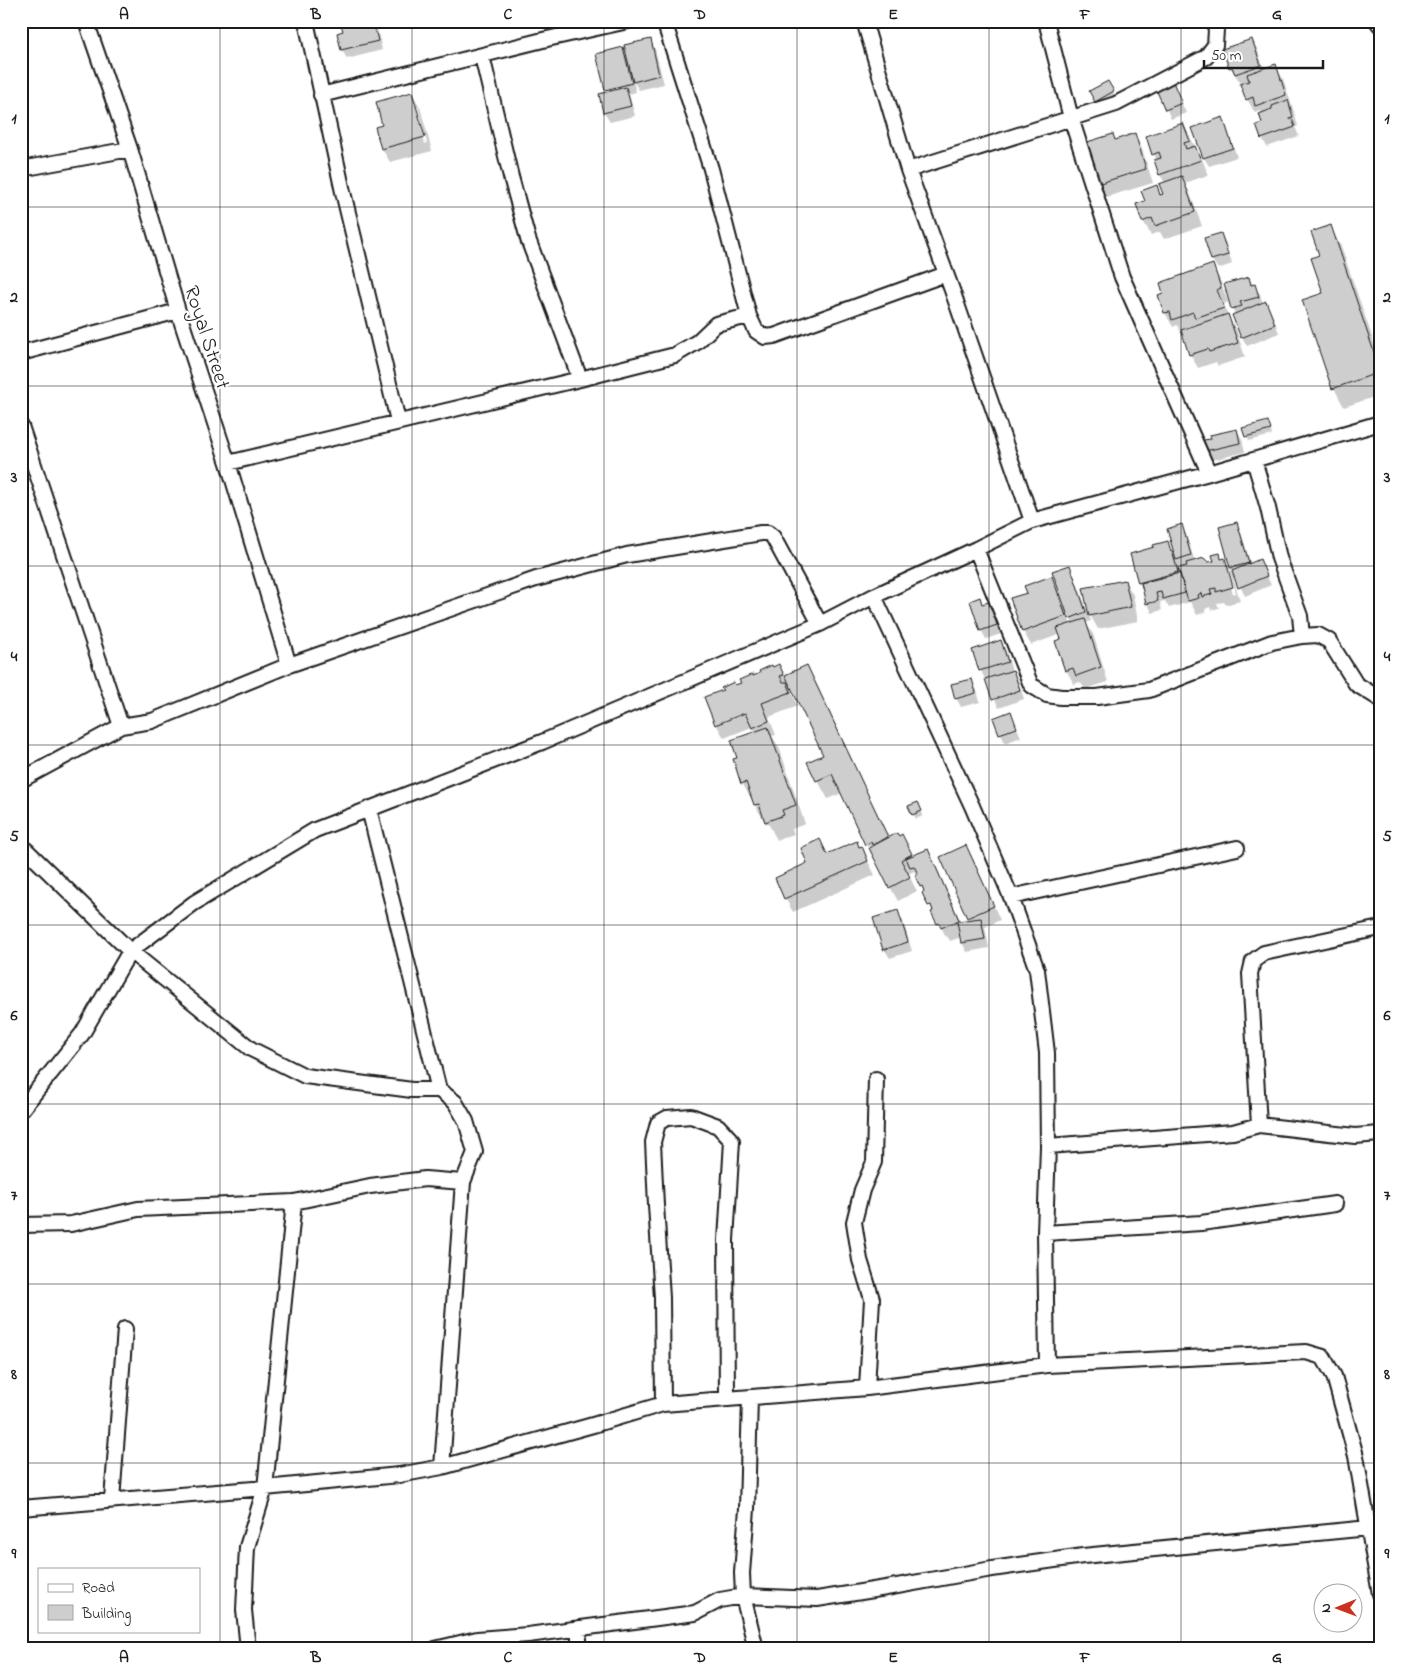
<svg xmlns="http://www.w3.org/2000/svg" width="1401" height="1670" viewBox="0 0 1401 1670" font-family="'Indie Flower',sans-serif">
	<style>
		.shadow { fill: #0003; fill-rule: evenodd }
		.building { fill: #cecece; stroke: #1c1c1c }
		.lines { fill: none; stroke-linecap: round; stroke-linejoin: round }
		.street-casing { stroke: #1c1c1c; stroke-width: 18 }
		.street { stroke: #fff; stroke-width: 14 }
		.grid { fill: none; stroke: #1c1c1c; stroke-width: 1; stroke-opacity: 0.55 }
		.labels { text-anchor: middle; stroke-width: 4.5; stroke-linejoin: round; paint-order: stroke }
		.street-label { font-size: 21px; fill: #1c1c1c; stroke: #fff }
		.neatline { fill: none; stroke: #1c1c1c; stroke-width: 2 }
		.grid-label { font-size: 16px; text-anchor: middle; font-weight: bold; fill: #1c1c1c }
	</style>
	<rect width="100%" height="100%" fill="#fff"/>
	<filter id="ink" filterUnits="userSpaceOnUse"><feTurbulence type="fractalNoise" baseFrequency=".02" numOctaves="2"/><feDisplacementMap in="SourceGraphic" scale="10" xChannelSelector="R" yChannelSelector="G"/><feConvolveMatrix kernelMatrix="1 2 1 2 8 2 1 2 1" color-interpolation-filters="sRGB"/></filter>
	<g filter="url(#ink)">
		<path class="shadow" d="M362,21H373L377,28L382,50L347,59L342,50Z
			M650,40L655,49L664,84L639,90L633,81L636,92L629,94L635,116L610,122L604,113L608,93L606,89L622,49L628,58Z
			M1251,40L1257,49L1264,69L1275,66L1283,79L1293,109L1298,126L1295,127L1299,136L1267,147L1262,138L1264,124L1262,115L1260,111L1255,113L1247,99L1242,85L1230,67Z
			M1108,82L1115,96L1098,105L1091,92Z
			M1158,90L1177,93L1186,113L1171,119Z
			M412,93L420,107L432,151L390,162L382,149L384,126ZM415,107H418L427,143L425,144Z
			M1222,119L1227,128L1237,157L1209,166L1204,158Z
			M1183,124L1203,161L1208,175L1185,183L1189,191L1202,226L1164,239L1160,232L1151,235L1143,221L1146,202L1156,187L1162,196L1165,195V183L1160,175L1156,161H1157L1154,154Z
			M1134,135L1142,149L1153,183L1106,197L1098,183L1115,141Z
			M1330,227L1341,246L1380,360V395L1344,407L1334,388L1321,256Z
			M1221,234L1226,243L1232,264L1218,269L1212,260L1206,239Z
			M1212,266L1220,280L1228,302L1224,304L1229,319L1236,329L1245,357L1218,366L1216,362L1198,368L1190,354L1183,333H1181L1177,325L1173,327L1165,313L1159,296Z
			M1248,278L1260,294L1263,304L1266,303L1271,312L1279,333L1247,346L1242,337L1225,285Z
			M1268,422L1272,435L1249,441L1244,428Z
			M1237,430L1242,439L1245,452L1212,460L1207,451L1205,441Z
			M1236,523L1241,532L1251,565L1264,570L1271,585L1245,596L1235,576L1233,577L1240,601L1226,605L1224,602L1217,603L1219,608L1211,610L1210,607L1205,609L1206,612L1197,615L1190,602L1169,608L1165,601L1160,602L1162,610L1152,613L1139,582L1155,548L1167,542L1176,557L1181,526L1186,535L1195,562L1207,564L1215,561L1219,555L1222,560H1224L1232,573L1220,528ZM1226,568L1230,571L1236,593L1233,594Z
			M1069,566L1074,575L1091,621L1086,623L1093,634L1108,682L1085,689L1080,682L1074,684L1066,670L1061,634L1031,645L1023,631L1028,593L1051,578L1060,594ZM1068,616H1069L1074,624L1071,625Z
			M1125,581L1133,595L1138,621L1098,629L1090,615Z
			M980,599L983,605L988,603L993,612L1001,634L986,639L981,630Z
			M1000,642L1006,651L1012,671L1018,680L1024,699L999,708L981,671L974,650Z
			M779,666L785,677L806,667L817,685L889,839L910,850L913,857L927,850L935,864L961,922L970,920L968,917L966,847L974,861L1000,920L985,927L989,948L967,952L962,943L961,937L950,941L947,936L946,937L914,871L908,874L917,891L898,901L866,844L842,793L828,799L818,781L809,762L824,755L793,688L790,689L798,706L769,717L776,735L772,736L779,747L805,824L792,829L794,834L777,840L768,823L766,824L742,783L739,759L756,733L752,727L724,738L716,724L735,687Z
			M971,681L977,690L980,702L961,707L956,698Z
			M1010,712L1021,737L1005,743L994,718Z
			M910,807H920L923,816L916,819Z
			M820,841L828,855L861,847L875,875L793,912L785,898L809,864Z
			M898,912L903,921L912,951L890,958L884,949Z"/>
		<path class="building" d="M356,21H373L378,41L341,50L337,33L343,31L341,25Z
			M651,39L659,75L633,82L624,45Z
			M1252,39L1261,65L1235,74L1232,67L1229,68L1222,49Z
			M623,47L632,83L605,90L596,54Z
			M1276,64L1286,95L1255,106L1253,97L1246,100L1240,84L1249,81L1247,74Z
			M1108,81L1114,91L1095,102L1089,91Z
			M1173,82L1182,103L1165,110L1156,89Z
			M626,87L631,106L603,113L599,94Z
			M412,92L425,137L381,149L375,127L382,125L376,102Z
			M1288,100L1293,117L1289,118L1290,120L1292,119L1295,127L1261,139L1256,125L1262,123L1259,114L1272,109V106Z
			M1223,117L1233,148L1203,158L1192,128Z
			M1183,123L1190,141L1184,143L1186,149L1195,146L1201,160L1159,175L1154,160L1161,158L1159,152L1152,155L1146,136Z
			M1135,133L1146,169L1097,184L1084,143L1113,134L1115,140Z
			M1182,176L1195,212L1155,226L1152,218L1142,222L1136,204L1145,201L1141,191L1157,185L1160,195L1163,194L1159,184Z
			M1331,225L1380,370V372L1332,389L1302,300L1323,293L1311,258L1319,255L1311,232Z
			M1221,233L1228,255L1211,260L1204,238Z
			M1213,264L1221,288L1217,290L1224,308L1195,318L1193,312L1172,320L1170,312L1164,313L1158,295L1163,293L1160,283Z
			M1249,277L1251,285L1255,284L1259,297L1240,302L1242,306L1231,309L1224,284Z
			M1266,301L1275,324L1241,338L1232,315Z
			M1228,314L1238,343L1209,352L1208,349L1189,355L1181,330Z
			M1268,421L1271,430L1245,437L1242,428Z
			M1237,429L1240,443L1205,451L1203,440L1211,439L1210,435Z
			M1237,522L1249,563L1230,568L1219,527Z
			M1182,524L1191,555L1176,560L1167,529Z
			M1168,541L1171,552L1172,551L1178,572L1138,583L1130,554L1154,547L1153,545Z
			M1220,553L1221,559L1225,558L1233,587L1216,592V588L1210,589L1212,594L1202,597L1201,593L1198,595L1199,598L1188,601L1178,568L1187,566L1186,563L1204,558L1208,562L1214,561L1212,555Z
			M1260,559L1267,576L1238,588L1232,571Z
			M1070,565L1086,612L1069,619L1052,571Z
			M1180,573L1185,593L1163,599L1161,592L1156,593L1158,601L1146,604L1141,583Z
			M1052,576L1066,616L1022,632L1010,598L1027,593L1024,586Z
			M1125,580L1131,607L1089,616L1083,588Z
			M980,597L982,604L989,602L997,625L980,631L970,601Z
			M1085,619L1101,667L1076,676L1073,668L1065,671L1055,641L1061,639L1057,628Z
			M1001,640L1008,662L979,671L972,650Z
			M779,664L784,675L780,676L783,682H787L791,692L762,703L769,721L752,728L745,713L715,725L704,697L723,690L721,688L734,682L735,685L741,683L739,680L753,674V676L760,673L759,671L772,665L773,667Z
			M807,665L888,837L872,845L871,842L865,845L832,774L816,781L807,762L823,755L785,675Z
			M1013,670L1020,690L992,700L985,679Z
			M972,679L976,693L955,699L951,684Z
			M1011,711L1017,728L999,734L993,718Z
			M768,727L796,805L782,810L784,815L765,822L759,804L754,805L746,782L741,784L733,759L737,758L731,740Z
			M918,802L922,811L912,815L908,806Z
			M897,833L899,836L902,834L912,854L901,860L910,877L889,888L869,848Z
			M820,839L827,854L857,841L859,847L862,846L868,861L784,899L775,878L807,863L801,848Z
			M966,845L994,906L967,918L940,857Z
			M928,849L959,920L941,928L939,923L937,924L931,912L933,911L931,905L928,906L922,893L924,891L922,886L920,887L915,876L918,874L914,866L910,867L906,858Z
			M898,910L908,942L883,950L873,918Z
			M981,918L985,939L961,943L957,921Z"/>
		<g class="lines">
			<g class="street-casing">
				<path id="street" d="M86,21L130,149L178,311L228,463L289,665
					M306,21L343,192L398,421
					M664,21L711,169L749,316L756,331L765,337L774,336L946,274
					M864,21L908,170L952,290L1032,521
					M1046,21L1071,118L1122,277L1209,473
					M1377,21L1380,25
					M482,56L511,177L528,239L580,379L675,355L697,342L716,324L749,316
					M321,95L547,39L628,21
					M21,169L130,149
					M908,170L1116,104L1206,57L1215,45L1216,30L1213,21
					M21,353L178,311
					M21,426L121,726L152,721L289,665L536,579L627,555L761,533H768L773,537L820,624
					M1254,460L1268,508L1279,558L1300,616L1302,636
					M228,463L580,379
					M976,549L1031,685L1047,695L1061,697H1097L1149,690L1272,642L1302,636L1318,635L1329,641L1356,684L1380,699
					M874,596L972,806L1011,897L1037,970L1047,1053L1048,1146L1045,1233L1047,1365
					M21,780L121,726
					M369,809L439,1090
					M21,845L130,951L251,1049L305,1076L412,1090H439L455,1102L466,1121L475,1152L463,1182L442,1467
					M1011,897L1237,848
					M21,1110L82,1034L130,951L194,903L315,830L542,742L820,624L874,596L976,549L1032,521L1209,473L1380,423
					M1259,1125L1250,974L1253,961L1264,953L1380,928
					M1048,1146L1233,1132L1259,1125L1355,1136L1380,1134
					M21,1225L71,1224L138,1209L294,1202L370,1186L425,1179L463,1182
					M1045,1233L1201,1223L1335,1204
					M867,1388L872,1299L860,1260L854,1222L862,1190L874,1162L876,1079
					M663,1404L662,1298L656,1205L653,1142L658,1123L667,1118L691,1116L718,1126L732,1141L726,1240L727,1399
					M112,1500L125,1329
					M21,1508L265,1488L399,1475L442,1467L593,1425L663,1404L867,1388L1047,1365L1306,1352L1323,1357L1334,1376L1356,1456L1380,1594
					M248,1649L244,1610L247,1547L265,1488L294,1202
					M435,1649L477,1639L528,1635L695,1613L720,1600L743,1596L742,1573L747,1509L750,1398
					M579,1649V1628
					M756,1649L743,1596L817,1599L886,1588L992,1569L1083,1556L1369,1528"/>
			</g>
			<use href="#street" class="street"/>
		</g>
	</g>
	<path class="grid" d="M220,21V1649M412,21V1649M604,21V1649M797,21V1649M989,21V1649M1181,21V1649M21,207H1380M21,386H1380M21,566H1380M21,745H1380M21,925H1380M21,1104H1380M21,1284H1380M21,1463H1380"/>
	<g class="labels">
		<g class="street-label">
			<text transform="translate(208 337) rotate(72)" y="7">Royal Street</text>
		</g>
	</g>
	<rect width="1401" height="1670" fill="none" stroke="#fff" stroke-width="55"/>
	<rect x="38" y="1568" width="162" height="65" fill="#ffffff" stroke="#a4a4a4"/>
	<rect x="48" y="1584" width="25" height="8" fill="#ffffff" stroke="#a4a4a4"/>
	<text x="82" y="1592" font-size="15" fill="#1c1c1c">Road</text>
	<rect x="48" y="1605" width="25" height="15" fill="#cecece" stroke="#a4a4a4"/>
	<text x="82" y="1618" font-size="15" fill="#1c1c1c">Building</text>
	<g transform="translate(1338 1608) rotate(269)"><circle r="24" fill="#ffffff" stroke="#a4a4a4"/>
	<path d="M0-4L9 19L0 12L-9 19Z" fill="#c8321e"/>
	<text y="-8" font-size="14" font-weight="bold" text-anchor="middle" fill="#1c1c1c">N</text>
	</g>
	<path d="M1204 60v8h119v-8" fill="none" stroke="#1c1c1c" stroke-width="2.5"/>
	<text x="1211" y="60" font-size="15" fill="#1c1c1c" stroke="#ffffff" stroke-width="4" paint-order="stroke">50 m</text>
	<rect x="28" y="28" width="1346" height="1614" class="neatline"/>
	<g class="grid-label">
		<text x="124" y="19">A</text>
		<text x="316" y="19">B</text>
		<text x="508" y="19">C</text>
		<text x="700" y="19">D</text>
		<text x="893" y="19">E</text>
		<text x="1085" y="19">F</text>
		<text x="1277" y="19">G</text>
		<text x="14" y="123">1</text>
		<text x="1387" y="123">1</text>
		<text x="14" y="302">2</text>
		<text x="1387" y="302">2</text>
		<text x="14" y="482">3</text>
		<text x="1387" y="482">3</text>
		<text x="14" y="661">4</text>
		<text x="1387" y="661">4</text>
		<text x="14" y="841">5</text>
		<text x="1387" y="841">5</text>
		<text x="14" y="1020">6</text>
		<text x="1387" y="1020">6</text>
		<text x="14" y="1200">7</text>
		<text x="1387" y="1200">7</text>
		<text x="14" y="1379">8</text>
		<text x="1387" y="1379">8</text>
		<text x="14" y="1558">9</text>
		<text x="1387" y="1558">9</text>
		<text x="124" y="1662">A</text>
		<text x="316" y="1662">B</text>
		<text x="508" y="1662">C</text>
		<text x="700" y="1662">D</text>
		<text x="893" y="1662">E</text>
		<text x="1085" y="1662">F</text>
		<text x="1277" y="1662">G</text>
	</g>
</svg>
